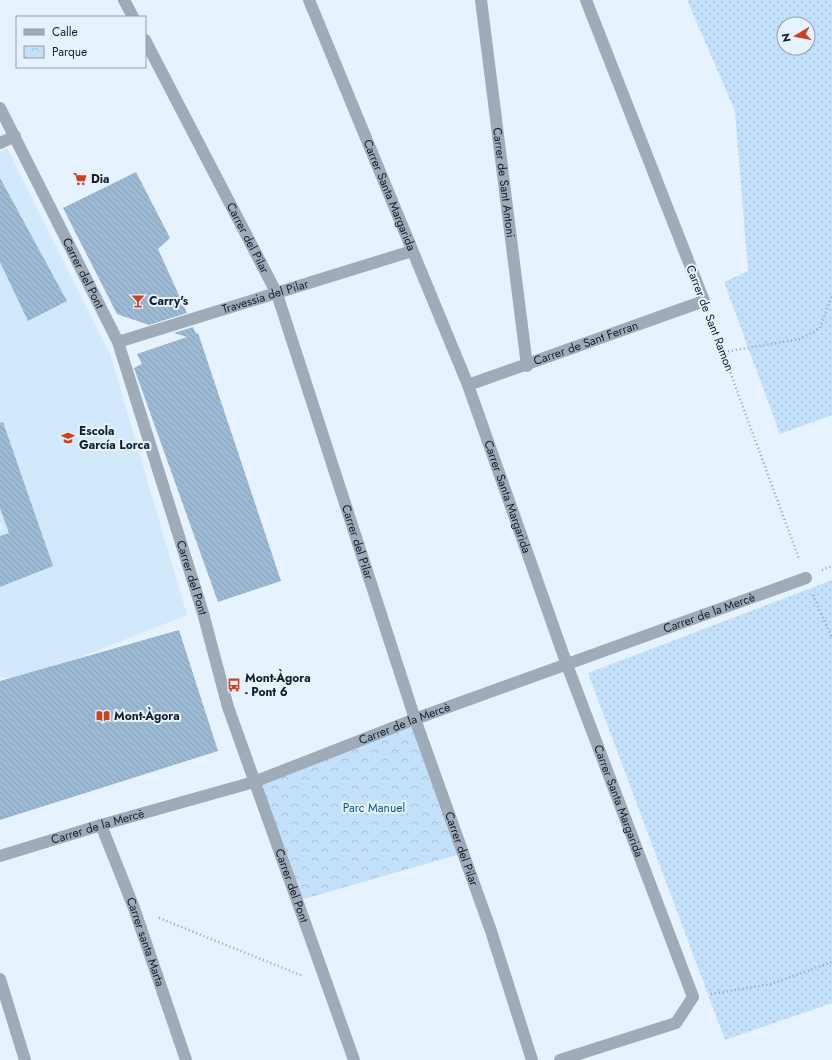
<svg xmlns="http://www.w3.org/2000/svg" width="832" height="1060" viewBox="0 0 832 1060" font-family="Jost,sans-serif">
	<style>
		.built { fill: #d2e9fc }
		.grass { fill: url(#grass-dots); fill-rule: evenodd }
		.park { fill: url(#park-crowns) }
		.building { fill: url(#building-back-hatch) }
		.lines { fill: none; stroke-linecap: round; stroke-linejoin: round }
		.path { stroke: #97a3ae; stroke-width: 2.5; stroke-dasharray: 1 3; stroke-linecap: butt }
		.street { stroke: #9facb8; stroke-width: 12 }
		.labels { text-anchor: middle; stroke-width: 4; stroke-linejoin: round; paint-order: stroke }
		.poi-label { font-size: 12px; font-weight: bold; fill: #131e28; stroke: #e6f3fe; text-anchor: start }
		.street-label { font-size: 12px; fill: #131e28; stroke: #e6f3fe }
		.park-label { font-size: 12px; fill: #01598c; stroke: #e6f3fe }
	</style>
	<defs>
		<pattern id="grass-dots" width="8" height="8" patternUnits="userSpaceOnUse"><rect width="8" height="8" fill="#c4e1fb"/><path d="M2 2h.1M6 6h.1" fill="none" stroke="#a8c1d7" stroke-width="1.8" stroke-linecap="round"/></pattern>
		<pattern id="park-crowns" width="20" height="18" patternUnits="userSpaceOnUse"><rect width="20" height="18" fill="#c4e1fb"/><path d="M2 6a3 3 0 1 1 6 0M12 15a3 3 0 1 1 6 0" fill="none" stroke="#a8c1d7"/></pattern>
		<pattern id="building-back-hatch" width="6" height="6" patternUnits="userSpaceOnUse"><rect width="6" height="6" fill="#9cbad4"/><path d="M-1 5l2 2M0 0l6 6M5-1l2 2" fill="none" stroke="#869fb6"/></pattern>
	</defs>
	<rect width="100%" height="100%" fill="#e6f3fe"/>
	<path class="built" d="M7,148L110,354L187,615L20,681L0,676V530L3,529L0,522V152Z"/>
	<path class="grass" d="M687,0H832V415L780,434L724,282L748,271L735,111ZM784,24H808V48H784Z
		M832,580V1003L725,1040L588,673Z"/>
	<path class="park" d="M415,719L464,853L297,901L254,782Z"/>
	<path class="building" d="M136,172L170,238L158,249L187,313L149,325L117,314L63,208Z
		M0,178L67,301L28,321L0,262Z
		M193,327L196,334L198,333L281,581L218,602L134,368L142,364L137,354L187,337L174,333Z
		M3,422L53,566L0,587V536L9,533L0,508V423Z
		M179,630L218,751L0,820V681Z"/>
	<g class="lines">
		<path class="path" d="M711,320L799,559
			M724,352L800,339L820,328L832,295
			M822,570L832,566
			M813,595L832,638
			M159,918L303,976
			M711,994L771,984L832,962"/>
		<g class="street">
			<path d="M124,0L133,17"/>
			<path id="s1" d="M309,0L468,385L567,665L693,997L676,1023L560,1060"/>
			<path id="s2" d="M481,0L527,366"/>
			<path id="s3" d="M145,40L277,294L415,719L491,931L532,1060"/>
			<path id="s4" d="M0,108L118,342L203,613L228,707L354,1060"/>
			<path d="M0,143L15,136"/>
			<path id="s5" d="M118,342L412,251"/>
			<path id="s6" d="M468,385L704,301L586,0"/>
			<path id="s7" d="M101,825L134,908L186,1060"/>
			<path id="s8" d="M0,856L101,825L254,782L415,719L806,578"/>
			<path d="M0,979L25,1060"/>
		</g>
	</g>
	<defs>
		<g id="supermarket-bare" transform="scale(1.08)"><path d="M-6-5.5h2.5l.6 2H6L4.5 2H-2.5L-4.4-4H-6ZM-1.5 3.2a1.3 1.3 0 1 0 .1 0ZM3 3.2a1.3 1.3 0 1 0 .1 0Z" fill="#cd4223" stroke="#e6f3fe" stroke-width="2.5" paint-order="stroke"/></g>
		<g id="bar-bare" transform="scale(1.08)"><path d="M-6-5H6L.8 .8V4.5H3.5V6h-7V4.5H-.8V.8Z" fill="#cd4223" stroke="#e6f3fe" stroke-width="2.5" paint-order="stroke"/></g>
		<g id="school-bare" transform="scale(1.08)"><path d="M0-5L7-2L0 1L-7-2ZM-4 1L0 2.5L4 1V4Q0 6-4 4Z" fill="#cd4223" stroke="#e6f3fe" stroke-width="2.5" paint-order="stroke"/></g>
		<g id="bus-bare" transform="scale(1.08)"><path d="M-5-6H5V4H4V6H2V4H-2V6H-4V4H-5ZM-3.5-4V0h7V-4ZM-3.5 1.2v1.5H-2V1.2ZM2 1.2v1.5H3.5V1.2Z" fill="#cd4223" stroke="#e6f3fe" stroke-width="2.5" paint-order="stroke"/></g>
		<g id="library-bare" transform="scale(1.08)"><path d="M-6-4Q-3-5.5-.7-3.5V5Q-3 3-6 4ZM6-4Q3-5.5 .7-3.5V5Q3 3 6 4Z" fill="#cd4223" stroke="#e6f3fe" stroke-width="2.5" paint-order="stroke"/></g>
	</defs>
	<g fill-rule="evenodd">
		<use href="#supermarket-bare" x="80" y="179"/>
		<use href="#bar-bare" x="138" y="301"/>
		<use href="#school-bare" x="68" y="438"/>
		<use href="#bus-bare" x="234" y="685"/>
		<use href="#library-bare" x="103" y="716"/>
	</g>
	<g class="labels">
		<g class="poi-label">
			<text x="91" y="183">Dia</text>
			<text x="149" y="305">Carry's</text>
			<text x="79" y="435">Escola<tspan x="79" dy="14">García Lorca</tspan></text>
			<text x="245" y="682">Mont-Àgora<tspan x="245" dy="14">- Pont 6</tspan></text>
			<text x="114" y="720">Mont-Àgora</text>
		</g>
		<g class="street-label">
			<text dy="4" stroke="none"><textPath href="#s2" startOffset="184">Carrer de Sant Antoni</textPath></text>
			<text dy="4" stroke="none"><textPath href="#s1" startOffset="211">Carrer Santa Margarida</textPath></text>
			<text dy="4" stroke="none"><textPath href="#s3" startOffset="223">Carrer del Pilar</textPath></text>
			<text dy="4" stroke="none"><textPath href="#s4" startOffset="185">Carrer del Pont</textPath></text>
			<text dy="4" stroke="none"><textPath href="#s5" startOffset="154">Travessia del Pilar</textPath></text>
			<text transform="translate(710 318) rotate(69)" y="4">Carrer de Sant Ramon</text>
			<text dy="4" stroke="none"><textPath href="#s6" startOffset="125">Carrer de Sant Ferran</textPath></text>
			<text dy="4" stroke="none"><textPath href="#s1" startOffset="535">Carrer Santa Margarida</textPath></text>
			<text dy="4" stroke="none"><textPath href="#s3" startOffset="547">Carrer del Pilar</textPath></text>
			<text dy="4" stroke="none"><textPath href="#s4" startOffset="509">Carrer del Pont</textPath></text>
			<text dy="4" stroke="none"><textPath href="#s8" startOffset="750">Carrer de la Mercè</textPath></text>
			<text dy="4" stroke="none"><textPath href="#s8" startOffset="426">Carrer de la Mercè</textPath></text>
			<text dy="4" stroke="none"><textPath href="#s1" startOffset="859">Carrer Santa Margarida</textPath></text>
			<text dy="4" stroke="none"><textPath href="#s8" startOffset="102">Carrer de la Mercè</textPath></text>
			<text dy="4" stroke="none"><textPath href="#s3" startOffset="871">Carrer del Pilar</textPath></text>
			<text dy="4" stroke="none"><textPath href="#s4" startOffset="833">Carrer del Pont</textPath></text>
			<text dy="4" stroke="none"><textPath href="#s7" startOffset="125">Carrer santa Marta</textPath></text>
		</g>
		<g class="park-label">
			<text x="374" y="812">Parc Manuel</text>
		</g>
	</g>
	<rect x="16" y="16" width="130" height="52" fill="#e6f3fe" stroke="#929ea8"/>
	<rect x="24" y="29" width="20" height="6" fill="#9facb8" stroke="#929ea8"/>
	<text x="52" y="36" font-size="12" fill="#131e28">Calle</text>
	<rect x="24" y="46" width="20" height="12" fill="url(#park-crowns)" stroke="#929ea8"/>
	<text x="52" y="56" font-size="12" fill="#131e28">Parque</text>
	<g transform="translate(796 36) rotate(260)"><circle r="19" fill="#e6f3fe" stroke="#929ea8"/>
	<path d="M0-3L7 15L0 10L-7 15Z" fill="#cd4223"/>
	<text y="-6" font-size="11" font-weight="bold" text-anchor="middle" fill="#131e28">N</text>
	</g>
</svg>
